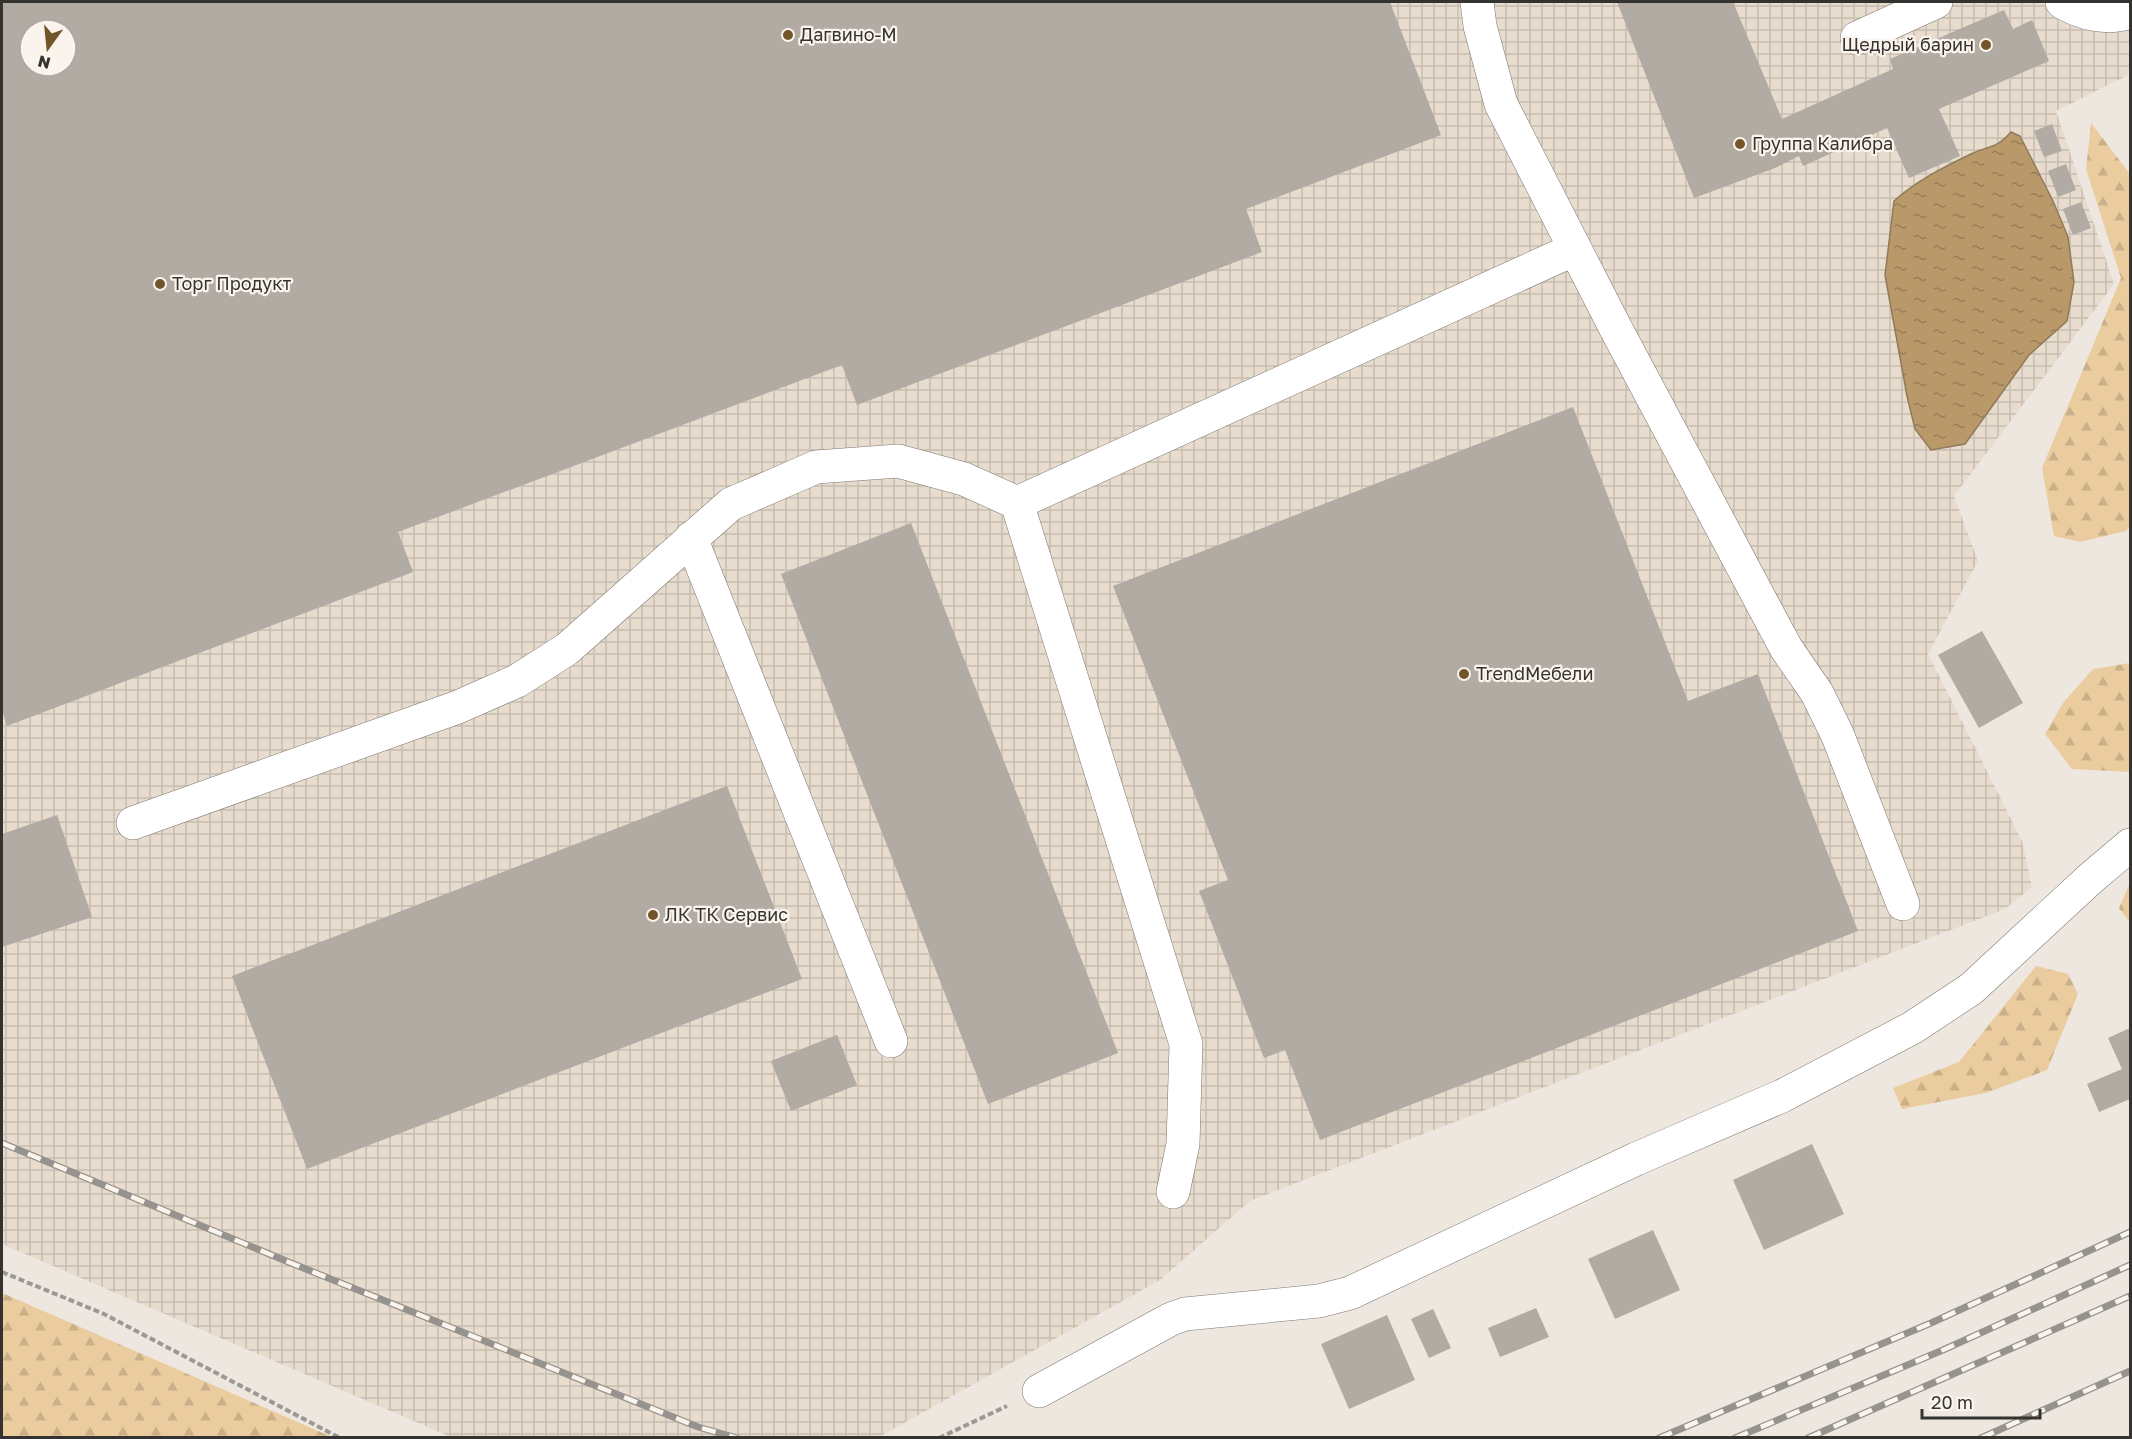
<svg xmlns="http://www.w3.org/2000/svg" width="2132" height="1439" viewBox="0 0 2132 1439" font-family="'Golos Text',sans-serif">
	<style>
		.industrial { fill: url(#industrial-grid); fill-rule: evenodd }
		.forest { fill: url(#forest-firs) }
		.water { fill: url(#water-ripples); stroke: #917a59; stroke-width: 1.5 }
		.building { fill: #b1aba3; fill-rule: evenodd }
		.lines { fill: none; stroke-linecap: round; stroke-linejoin: round }
		.minor-casing { stroke: #7e7871; stroke-width: 34 }
		.path { stroke: #9c9892; stroke-width: 4; stroke-dasharray: 6 3; stroke-linecap: butt }
		.minor { stroke: #fff; stroke-width: 33 }
		.rail-casing { stroke: #96928d; stroke-width: 7 }
		.rail { stroke: #faf4ec; stroke-width: 4.5; stroke-dasharray: 14; stroke-linecap: butt }
		.poi-dot { fill: #725529; stroke: #faf4ec; stroke-width: 2 }
		.labels { text-anchor: middle; stroke-width: 4.5; stroke-linejoin: round; paint-order: stroke }
		.poi-label { font-size: 18px; fill: #353330; stroke: #faf4ec; text-anchor: start }
	</style>
	<defs>
		<pattern id="industrial-grid" width="8" height="8" patternUnits="userSpaceOnUse" patternTransform="scale(1.5)"><rect width="8" height="8" fill="#e7dcce"/><path d="M0 4h8M4 0v8" fill="none" stroke="#c7bdb1"/></pattern>
		<pattern id="forest-firs" width="22" height="20" patternUnits="userSpaceOnUse" patternTransform="scale(1.5)"><rect width="22" height="20" fill="#ebcc9f"/><path d="M5 1l3.5 6h-7zM16 11l3.5 6h-7z" fill="#cab089"/></pattern>
		<pattern id="water-ripples" width="26" height="14" patternUnits="userSpaceOnUse" patternTransform="scale(1.5)"><rect width="26" height="14" fill="#b9996a"/><path d="M2 4q2-2 4 0t4 0M15 11q2-2 4 0t4 0" fill="none" stroke="#977d58"/></pattern>
	</defs>
	<rect width="100%" height="100%" fill="#ede7df"/>
	<path class="industrial" d="M2,2H2130V74L2056,111L2114,284L1954,496L1978,561L1928,654L2022,841L2032,887L2005,909L1250,1201L1160,1280L879,1437H451L2,1244ZM30,30H66V66H30Z"/>
	<path class="forest" d="M2091,123L2130,174V526L2126,531L2080,542L2054,536L2042,468L2121,278L2086,169Z
		M2130,663V772L2072,769L2045,734L2063,703L2093,669Z
		M2130,883V923L2119,908Z
		M2036,966L2068,974L2078,994L2047,1070L1986,1093L1902,1109L1893,1088L1959,1062Z
		M2,1293L9,1296L332,1437H2Z"/>
	<path class="water" d="M2011,132L2020,136L2053,201L2068,237L2074,282L2067,321L2029,355L1965,444L1931,450L1915,429L1907,396L1885,275L1894,201C1916,181 1944,167 1971,154C1990,145 1996,149 2011,132Z"/>
	<path class="building" d="M2,2H1390L1441,135L1246,209L1262,252L857,405L842,365L398,532L413,572L7,726L2,710ZM30,30H66V66H30Z
		M1617,2H1733L1782,119L1893,69L1890,59L2004,10L2013,29L2032,20L2049,61L1939,109L1960,156L1909,178L1887,128L1803,166L1799,156L1775,168L1694,198Z
		M2052,124L2062,151L2044,157L2034,131Z
		M2066,164L2076,190L2058,197L2048,171Z
		M2081,202L2091,228L2073,235L2063,209Z
		M1573,407L1688,701L1758,674L1858,931L1320,1140L1285,1050L1264,1058L1199,891L1228,880L1113,586Z
		M911,523L1118,1053L988,1104L781,574Z
		M1982,631L2023,703L1979,728L1938,655Z
		M727,786L802,979L307,1169L232,976Z
		M57,815L92,917L2,947V834Z
		M2130,1028V1099L2099,1112L2087,1084L2122,1069L2108,1038Z
		M837,1035L857,1085L791,1111L771,1061Z
		M1812,1144L1844,1214L1764,1250L1733,1180Z
		M1653,1230L1680,1290L1615,1319L1588,1259Z
		M1536,1308L1549,1337L1500,1357L1488,1328Z
		M1433,1309L1451,1348L1429,1358L1411,1319Z
		M1387,1315L1415,1380L1349,1409L1321,1344Z"/>
	<g class="lines">
		<g class="minor-casing">
			<path id="minor" d="M1477,2L1480,26L1501,104L1615,327L1786,648L1817,693L1838,736L1903,904
				M2062,2C2082,14 2108,20 2130,12
				M1857,38L1936,2
				M1017,503L1575,249
				M691,538L891,1041
				M133,823L458,707L517,681L567,649L731,504L816,467L898,461L964,479L1017,503L1186,1044L1183,1144L1173,1192
				M1039,1391L1171,1319L1185,1314L1319,1301L1350,1293L1636,1159L1782,1096L1912,1028L1971,989L2091,878L2130,845"/>
		</g>
		<path class="path" d="M2,1272L104,1314L340,1438
			M939,1438L1007,1406"/>
		<use href="#minor" class="minor"/>
		<g class="rail-casing">
			<path id="rail" d="M2,1143L291,1263L698,1427L737,1438
				M1659,1438L1931,1323L2130,1232
				M1735,1438L1943,1350L2130,1265
				M1808,1438L2130,1296
				M1981,1438L2130,1371"/>
		</g>
		<use href="#rail" class="rail"/>
	</g>
	<g class="poi-dot">
		<circle cx="788" cy="35" r="6"/>
		<circle cx="1986" cy="45" r="6"/>
		<circle cx="1740" cy="144" r="6"/>
		<circle cx="160" cy="284" r="6"/>
		<circle cx="1464" cy="674" r="6"/>
		<circle cx="653" cy="915" r="6"/>
	</g>
	<g class="labels">
		<g class="poi-label">
			<text x="800" y="41">Дагвино-М</text>
			<text x="1974" y="51" text-anchor="end">Щедрый барин</text>
			<text x="1752" y="150">Группа Калибра</text>
			<text x="172" y="290">Торг Продукт</text>
			<text x="1476" y="680">TrendМебели</text>
			<text x="665" y="921">ЛК ТК Сервис</text>
		</g>
	</g>
	<rect width="2132" height="1439" fill="none" stroke="#353330" stroke-width="6"/>
	<g transform="translate(48 48) rotate(195)"><circle r="28" fill="#faf4ec" stroke="#aba7a1" stroke-width="1.5"/>
	<path d="M0-4.5L10 22L0 15L-10 22Z" fill="#725529"/>
	<text y="-9" font-size="16" font-weight="bold" text-anchor="middle" fill="#353330">N</text>
	</g>
	<path d="M1922 1409v9h118v-9" fill="none" stroke="#353330" stroke-width="3"/>
	<text x="1931" y="1409" font-size="18" fill="#353330" stroke="#faf4ec" stroke-width="4.5" paint-order="stroke">20 m</text>
</svg>
